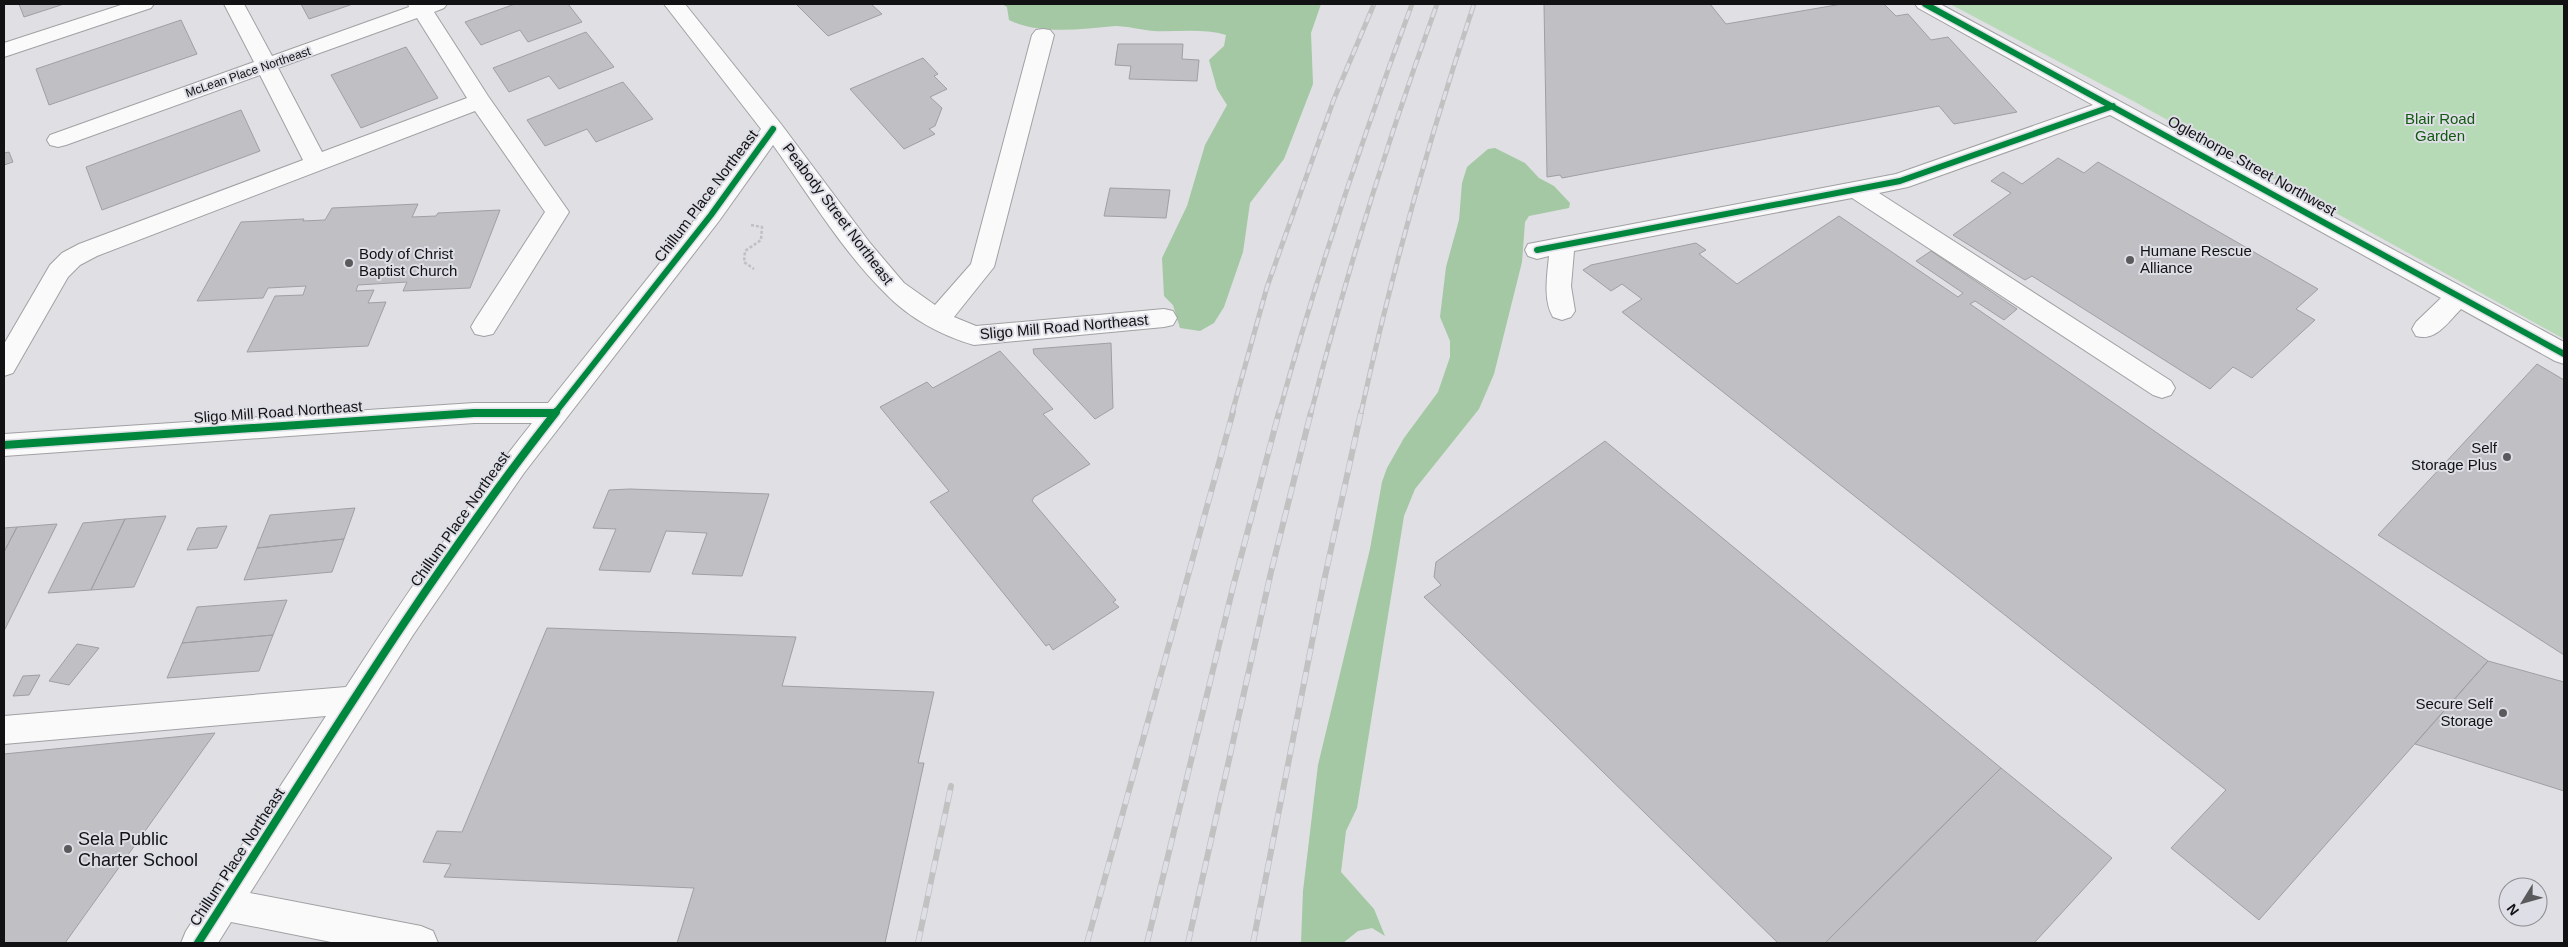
<svg xmlns="http://www.w3.org/2000/svg" width="2568" height="947" viewBox="0 0 2568 947" font-family="Arial,sans-serif">
	<style>
		.green { fill: #b7dab6 }
		.forest { fill: #a3c8a3 }
		.building { fill: #c0c0c4; stroke: #a0a0a3 }
		.lines { fill: none; stroke-linecap: round; stroke-linejoin: round }
		.minor-casing { stroke: #a1a1a4; stroke-width: 2 }
		.path { stroke: #c0c0c1; stroke-width: 2.5; stroke-dasharray: 3 2; stroke-linecap: butt }
		.minor { fill: #fafafb; fill-rule: evenodd }
		.rail-far1-casing { stroke: #c1c1c2; stroke-width: 5 }
		.rail-casing { stroke: #c1c1c2; stroke-width: 6 }
		.rail-far1 { stroke: #dddee6; stroke-width: 3; stroke-dasharray: 9; stroke-linecap: butt }
		.rail { stroke: #dddee6; stroke-width: 4.5; stroke-dasharray: 12; stroke-linecap: butt }
		.cycleway-far1-casing { stroke: #dddee6; stroke-width: 9 }
		.cycleway-casing { stroke: #dddee6; stroke-width: 11 }
		.cycleway-far1 { stroke: #00873e; stroke-width: 6 }
		.cycleway { stroke: #00873e; stroke-width: 8 }
		.poi-dot { fill: #5a5a5d; stroke: #dddee6; stroke-width: 2 }
		.labels { text-anchor: middle; stroke-width: 4; stroke-linejoin: round; paint-order: stroke }
		.far-street-label { font-size: 12px; fill: #121214; stroke: #dddee6 }
		.park-label { font-size: 15px; fill: #135911; stroke: #dddee6 }
		.street-label { font-size: 15px; fill: #121214; stroke: #dddee6 }
		.poi-label { font-size: 15px; fill: #121214; stroke: #dddee6; text-anchor: start }
		.near-poi-label { font-size: 18px; fill: #121214; stroke: #dddee6; text-anchor: start }
	</style>
	<rect width="100%" height="100%" fill="#dfdfe4"/>
	<path class="green" d="M1950,4H2564V339L2135,102Z"/>
	<path class="forest" d="M1002,4H1321L1311,33L1313,84L1284,159L1250,203L1243,252L1224,307L1214,323L1200,331L1180,328L1173,305L1164,296L1162,258L1187,206L1205,145L1227,105L1217,89L1209,60L1224,46L1226,35C1203,28 1178,32 1154,31C1141,30 1128,26 1115,26C1081,29 1040,35 1009,20L1007,7Z
		M1495,148L1525,163L1539,178L1554,186L1570,203L1569,208L1529,216L1525,222L1522,262L1494,374L1479,409L1415,489L1404,516L1357,808L1346,831L1341,872L1374,909L1385,936L1372,928L1358,931L1343,943H1301L1303,891L1318,765L1370,549L1382,482L1387,468L1404,438L1438,392L1450,357V341L1440,317L1446,267L1459,220L1462,183L1467,167L1488,149Z"/>
	<path class="building" d="M19,4H64L24,17Z
		M301,4H353L309,19Z
		M515,4H568L582,22L528,42L520,30L481,45L465,22Z
		M796,4H871L882,14L828,36Z
		M1544,4H1710L1726,24L1842,4H1884L1896,16L1908,14L1931,40L1948,37L2017,112L1954,124L1939,106L1562,178L1560,175L1547,177Z
		M181,20L197,54L49,105L36,69Z
		M586,32L614,67L559,89L549,76L509,92L493,68Z
		M1118,44H1183L1182,59L1199,60L1197,81L1129,79L1131,66L1115,65Z
		M406,47L438,98L361,128L331,75Z
		M923,58L938,74L934,76L947,89L930,97L942,108L935,126L929,129L935,134L904,149L850,89Z
		M623,82L653,119L596,142L587,129L545,146L527,120Z
		M241,110L260,151L102,210L86,167Z
		M9,152L13,162L4,165V153Z
		M2058,158L2084,173L2098,162L2318,289L2296,309L2315,320L2252,378L2233,367L2210,389L2032,276L2025,280L1953,235L2011,193L1991,181L2003,172L2022,184Z
		M1110,188L1170,190L1166,218L1104,216Z
		M418,204L412,217L436,216L438,213L500,210L470,288L403,291L407,282L358,285L356,291L374,290L368,303L386,302L368,346L247,352L275,296L303,295L306,286L268,288L263,298L197,301L241,222L304,219L303,221L325,220L332,208Z
		M1839,216L1958,297L1963,293L1916,261L1931,251L2017,309L2004,320L1975,301L1970,304L2488,661L2259,920L2171,848L2226,790L1622,312L1642,299L1622,284L1611,291L1583,270L1591,265L1696,243L1706,250L1699,254L1737,284Z
		M1111,343L1113,408L1095,419L1034,354L1033,349Z
		M1000,351L1053,409L1043,414L1090,464L1034,497L1032,501L1116,600L1113,602L1119,607L1053,650L1049,644L1046,646L930,502L949,491L880,407L927,382L933,388Z
		M2537,364L2564,380V655L2378,535Z
		M1605,441L2001,768L1825,943H1778L1424,597L1441,585L1434,577L1436,562Z
		M630,489L769,494L742,576L692,574L707,533L666,531L650,572L599,570L616,529L593,528L609,490Z
		M355,508L344,539L257,548L270,515Z
		M166,516L134,587L91,590L125,519Z
		M125,519L91,590L48,593L83,523Z
		M57,524L4,631V552L17,527Z
		M227,526L217,548L187,550L197,528Z
		M17,527L4,552V528Z
		M344,539L332,572L244,580L257,548Z
		M287,600L273,635L182,643L197,607Z
		M547,628L796,637L782,686L934,692L918,763H924L885,943H677L694,888L444,877L451,864L423,862L437,831L462,832Z
		M273,635L259,671L167,678L182,643Z
		M77,644L99,648L69,685L49,681Z
		M2488,661L2564,682V791L2415,744Z
		M40,675L29,695L13,696L23,676Z
		M215,733L65,943H4V754Z
		M2001,768L2112,858L2034,943H1825Z"/>
	<g class="lines">
		<g class="minor-casing">
			<path id="minor" d="M124,4H154L151,8L4,57V43Z
				M224,4H244L272,56L409,7L408,4H447L444,8L434,12L488,96L569,212L493,334L484,336L475,334L471,327L475,320L545,212L475,111L97,256L80,265L68,277L13,373L4,376V344L50,265L62,253L79,244L303,160L260,75L66,145L58,147L50,145L47,140L50,135L254,62ZM417,18L467,98L322,152L278,68Z
				M664,4H685L781,124L870,243L904,283L935,305L971,264L1032,35L1036,30L1043,29L1050,30L1054,35L994,267L954,317L976,326L1164,309L1173,311L1177,318L1173,325L1164,327L974,345C942,336 909,318 886,294C842,251 809,195 773,145L719,221L524,473L413,635L250,893L421,926L433,931L438,943H336L231,922L218,943H181L186,931L326,716L4,744V716L346,687C404,597 465,507 532,423H474L4,456V434L474,403H548L703,209L761,129Z
				M1915,4H1940L2564,342V364L2555,361L2461,309C2448,322 2436,342 2416,336L2412,329L2416,322L2441,298L2110,115L1908,187L1879,193L2171,381L2175,388L2171,395L2162,398L2153,395L1852,198L1574,251L1571,286L1575,311L1571,317L1562,320L1553,317C1543,300 1547,276 1549,256L1537,259L1528,256L1525,250L1528,244L1896,174L2093,105L1918,8Z"/>
		</g>
		<path class="path" d="M751,225L762,227L761,240L745,251L744,262L754,269"/>
		<use href="#minor" class="minor"/>
		<g class="rail-far1-casing">
			<path id="rail-far1" d="M1232,413L1267,287L1334,99L1374,4
				M1279,413C1317,275 1362,139 1412,4
				M1311,413C1346,274 1388,139 1437,4
				M1361,413C1391,275 1429,139 1474,4"/>
		</g>
		<g class="rail-casing">
			<path id="rail" d="M918,943L951,786
				M1087,943L1233,412
				M1147,943L1233,587L1279,412
				M1188,943L1271,572L1311,412
				M1253,943L1324,581L1361,412"/>
		</g>
		<use href="#rail-far1" class="rail-far1"/>
		<use href="#rail" class="rail"/>
		<g class="cycleway-far1-casing">
			<path id="cycleway-far1" d="M1925,4L2564,354
				M1537,250L1900,181L2113,106
				M469,413H554
				M555,413L711,215L773,129"/>
		</g>
		<g class="cycleway-casing">
			<path id="cycleway" d="M4,445L474,413H554
				M198,943C313,764 424,580 556,412"/>
		</g>
		<use href="#cycleway-far1" class="cycleway-far1"/>
		<use href="#cycleway" class="cycleway"/>
	</g>
	<g class="poi-dot">
		<circle cx="2130" cy="260" r="5"/>
		<circle cx="349" cy="263" r="5"/>
		<circle cx="2507" cy="457" r="5"/>
		<circle cx="2503" cy="713" r="5"/>
		<circle cx="68" cy="849" r="5"/>
	</g>
	<g class="labels">
		<g class="far-street-label">
			<text transform="translate(248 72) rotate(-19)" y="4">McLean Place Northeast</text>
		</g>
		<g class="park-label">
			<text x="2440" y="124">Blair Road<tspan x="2440" dy="17">Garden</tspan></text>
		</g>
		<g class="street-label">
			<text transform="translate(2252 166) rotate(29)" y="5">Oglethorpe Street Northwest</text>
			<text transform="translate(706 196) rotate(-53)" y="5">Chillum Place Northeast</text>
			<text transform="translate(838 214) rotate(53)" y="5">Peabody Street Northeast</text>
			<text transform="translate(1064 327) rotate(-5)" y="5">Sligo Mill Road Northeast</text>
			<text transform="translate(278 412) rotate(-4)" y="5">Sligo Mill Road Northeast</text>
			<text transform="translate(460 519) rotate(-55)" y="5">Chillum Place Northeast</text>
			<text transform="translate(237 857) rotate(-57)" y="5">Chillum Place Northeast</text>
		</g>
		<g class="poi-label">
			<text x="2140" y="256">Humane Rescue<tspan x="2140" dy="17">Alliance</tspan></text>
			<text x="359" y="259">Body of Christ<tspan x="359" dy="17">Baptist Church</tspan></text>
			<text x="2497" y="453" text-anchor="end">Self<tspan x="2497" dy="17">Storage Plus</tspan></text>
			<text x="2493" y="709" text-anchor="end">Secure Self<tspan x="2493" dy="17">Storage</tspan></text>
		</g>
		<g class="near-poi-label">
			<text x="78" y="845">Sela Public<tspan x="78" dy="21">Charter School</tspan></text>
		</g>
	</g>
	<rect width="2568" height="947" fill="none" stroke="#121214" stroke-width="10"/>
	<g transform="translate(2523 902) rotate(233)"><circle r="24" fill="#dddee6" stroke="#8c8c92"/>
	<path d="M0-4L9 19L0 12L-9 19Z" fill="#5a5a5d"/>
	<text y="-8" font-size="14" font-weight="bold" text-anchor="middle" fill="#121214">N</text>
	</g>
</svg>
